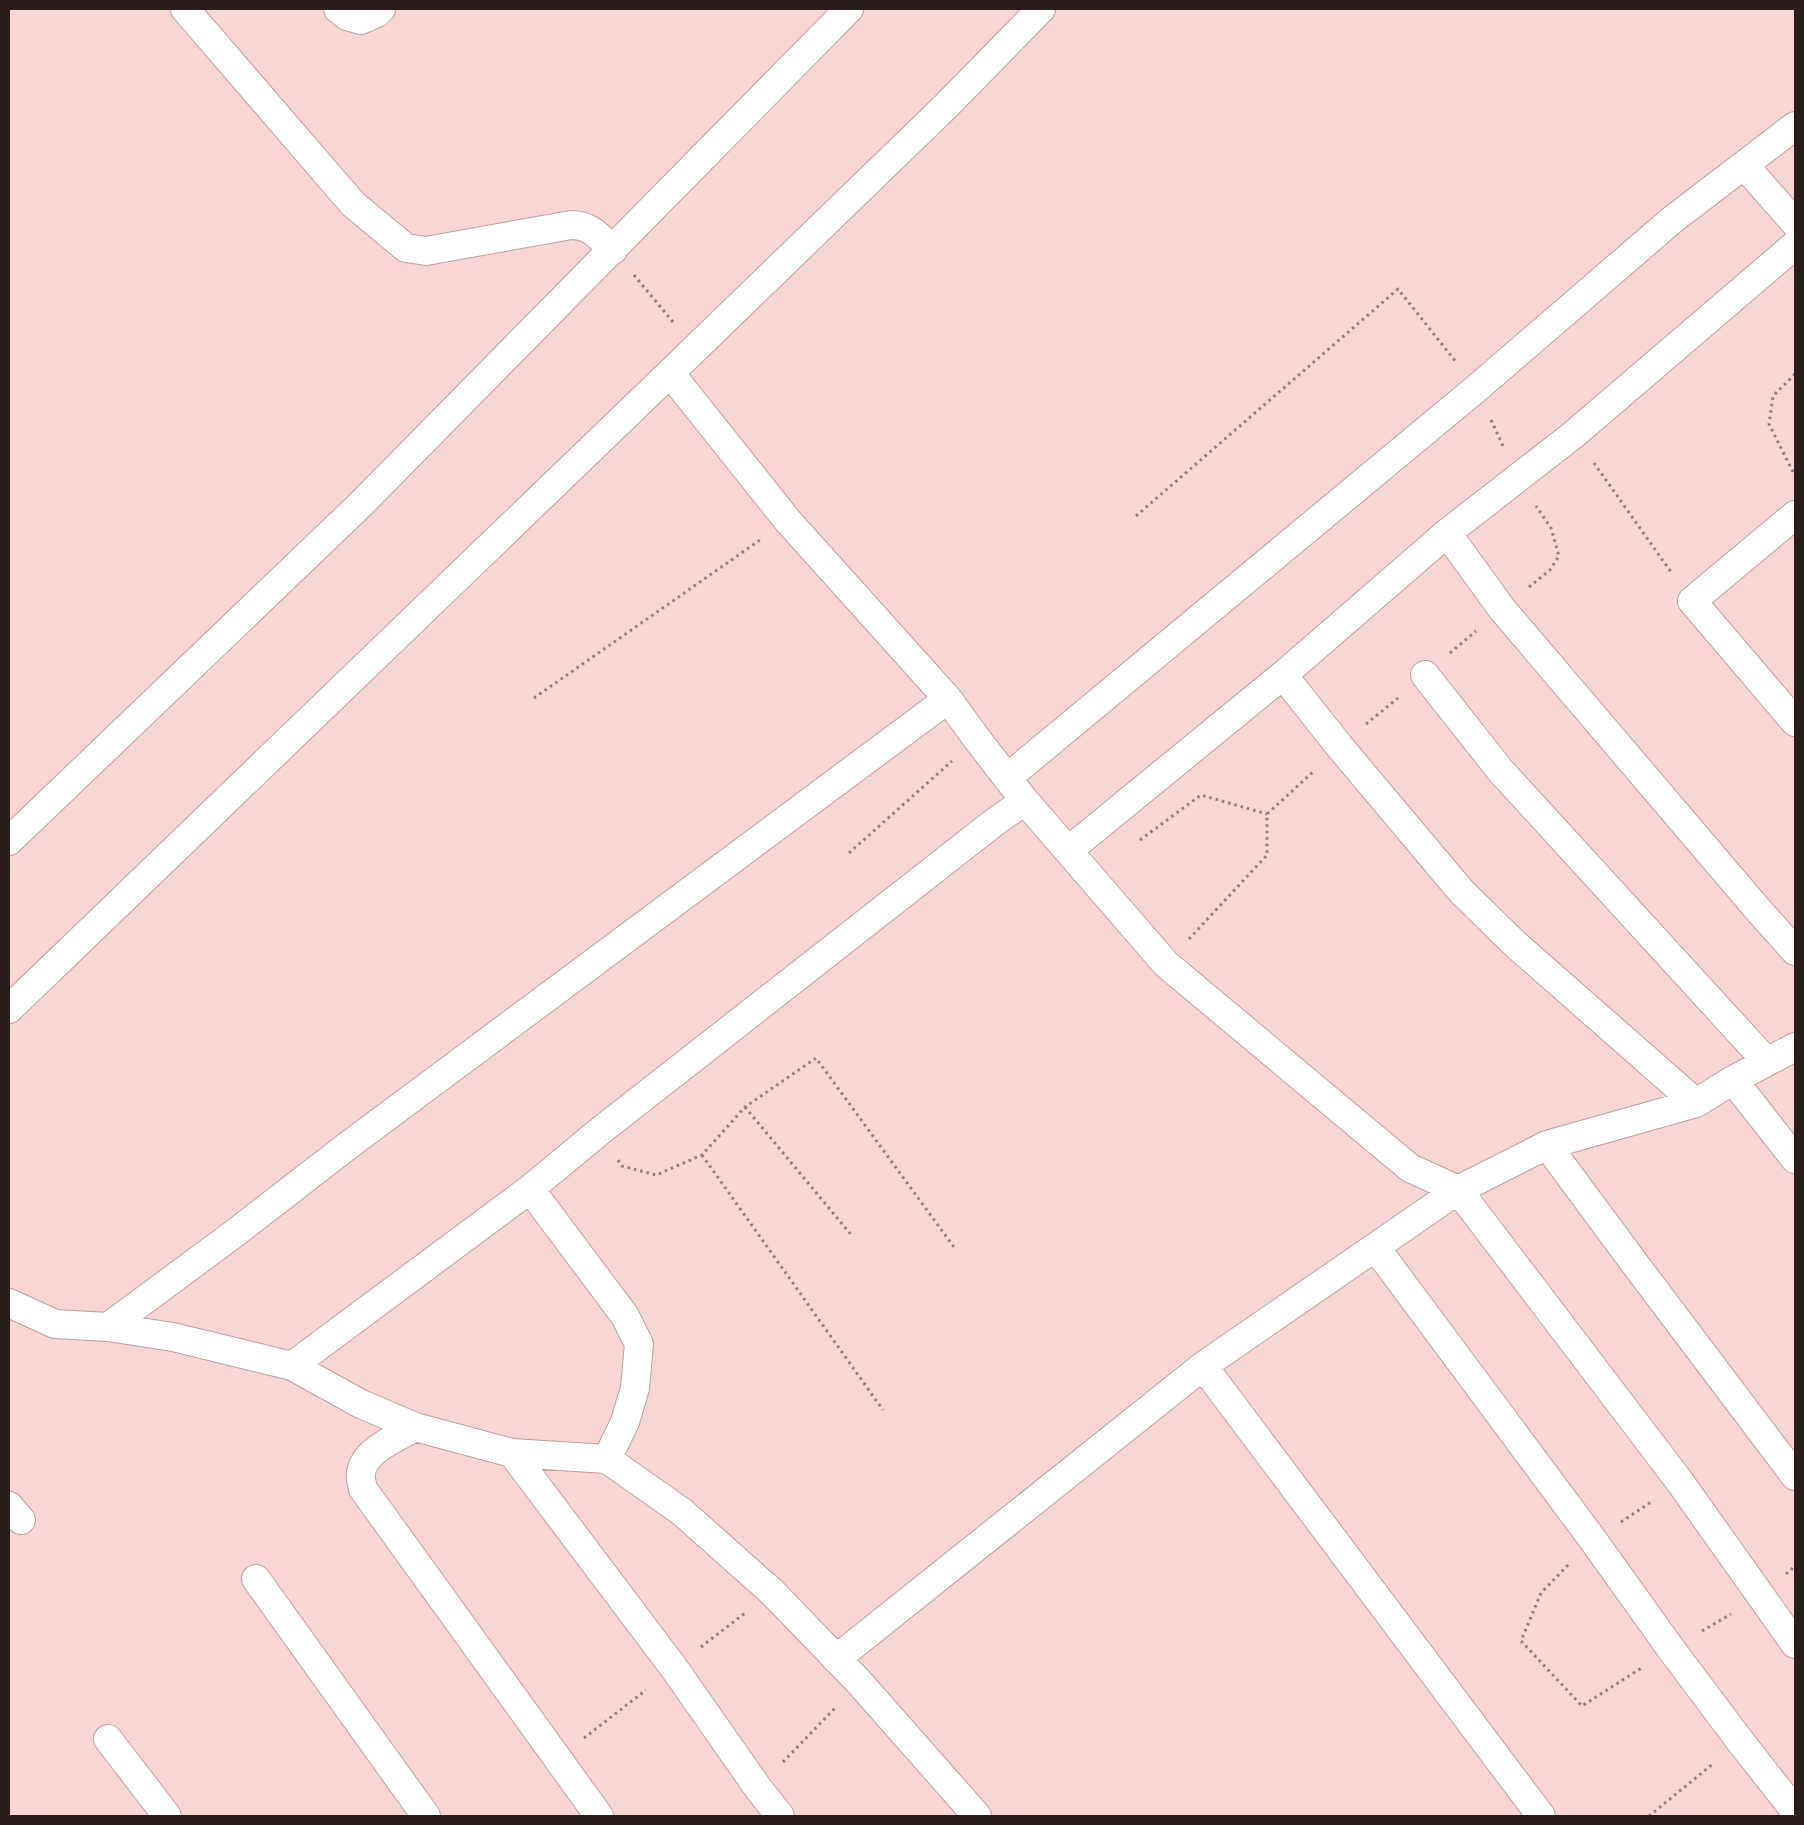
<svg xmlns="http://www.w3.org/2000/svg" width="1804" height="1825" viewBox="0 0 1804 1825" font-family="'PT Sans Narrow',sans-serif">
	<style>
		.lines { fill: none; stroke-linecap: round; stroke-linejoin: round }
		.minor-casing { stroke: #bf9f9e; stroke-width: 30 }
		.path { stroke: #947d7c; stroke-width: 3; stroke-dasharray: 2.5 4; stroke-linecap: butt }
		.minor { stroke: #fff; stroke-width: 28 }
	</style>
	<rect width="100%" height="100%" fill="#f8d6d5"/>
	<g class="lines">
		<g class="minor-casing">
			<path id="minor" d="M185,9L353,204L406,248L426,251L571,225C591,225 599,237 613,250
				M338,9L347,16L361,20L377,13L381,9
				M1041,9L946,106L670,373L788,521L948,699L977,739L1025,801L1166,964L1410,1168L1458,1190L1680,1482L1795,1644
				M1744,165L1795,223
				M1795,515L1692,601L1795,722
				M1447,533L1502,609L1760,912L1795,951
				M1283,675L1340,747L1461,891L1514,943L1696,1103
				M1425,675L1500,770L1767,1062
				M1007,778L1477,388L1672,220L1795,126
				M9,841L360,505L849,9
				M1069,850L1283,675L1447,533L1573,435L1795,245
				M9,1009L670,373
				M1733,1080L1795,1159
				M1547,1145L1638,1268L1795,1476
				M530,1189L625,1316L639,1344L635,1388L625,1422L607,1459
				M1376,1248L1593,1540L1671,1649L1740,1741L1795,1811
				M9,1303L55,1324L108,1327L173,1337L292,1366L361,1404L415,1427L512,1453L607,1459L682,1512L772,1592L859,1682L977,1816
				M108,1327L235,1233L350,1144L948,699
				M292,1366L530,1189L600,1131L996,821L1025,801
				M1203,1366L1541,1816
				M415,1427C397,1438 364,1450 361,1473C360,1478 362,1484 363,1489L599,1816
				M512,1453L674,1668L758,1788L780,1816
				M9,1506L21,1520
				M256,1579L426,1816
				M836,1659L1203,1366L1458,1190L1547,1145L1696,1103L1733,1080L1795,1047
				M108,1739L167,1816"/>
		</g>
		<path class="path" d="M634,275L673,322
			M1795,374L1773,396L1769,424L1795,476
			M1491,420L1503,446
			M1594,463L1671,572
			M1136,516L1398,289L1456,362
			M1529,587L1550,570L1559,556L1551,528L1536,506
			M1450,653L1476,631
			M534,698L760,540
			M1366,724L1398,698
			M1140,840L1201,795L1267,814
			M849,853L952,761
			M1189,939L1267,855V814L1315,770
			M745,1107L853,1237
			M702,1155L883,1410
			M618,1160L622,1166L656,1175L702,1155L745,1107L816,1058L954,1247
			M1621,1522L1651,1502
			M1568,1565L1541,1593L1521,1641L1582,1706L1643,1667
			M1786,1574L1795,1566
			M1702,1631L1731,1614
			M701,1647L745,1613
			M584,1738L646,1690
			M783,1762L836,1707
			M1649,1816L1714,1763"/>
		<use href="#minor" class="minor"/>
	</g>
	<rect width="1804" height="1825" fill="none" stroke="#2a1e1d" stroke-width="20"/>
</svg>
